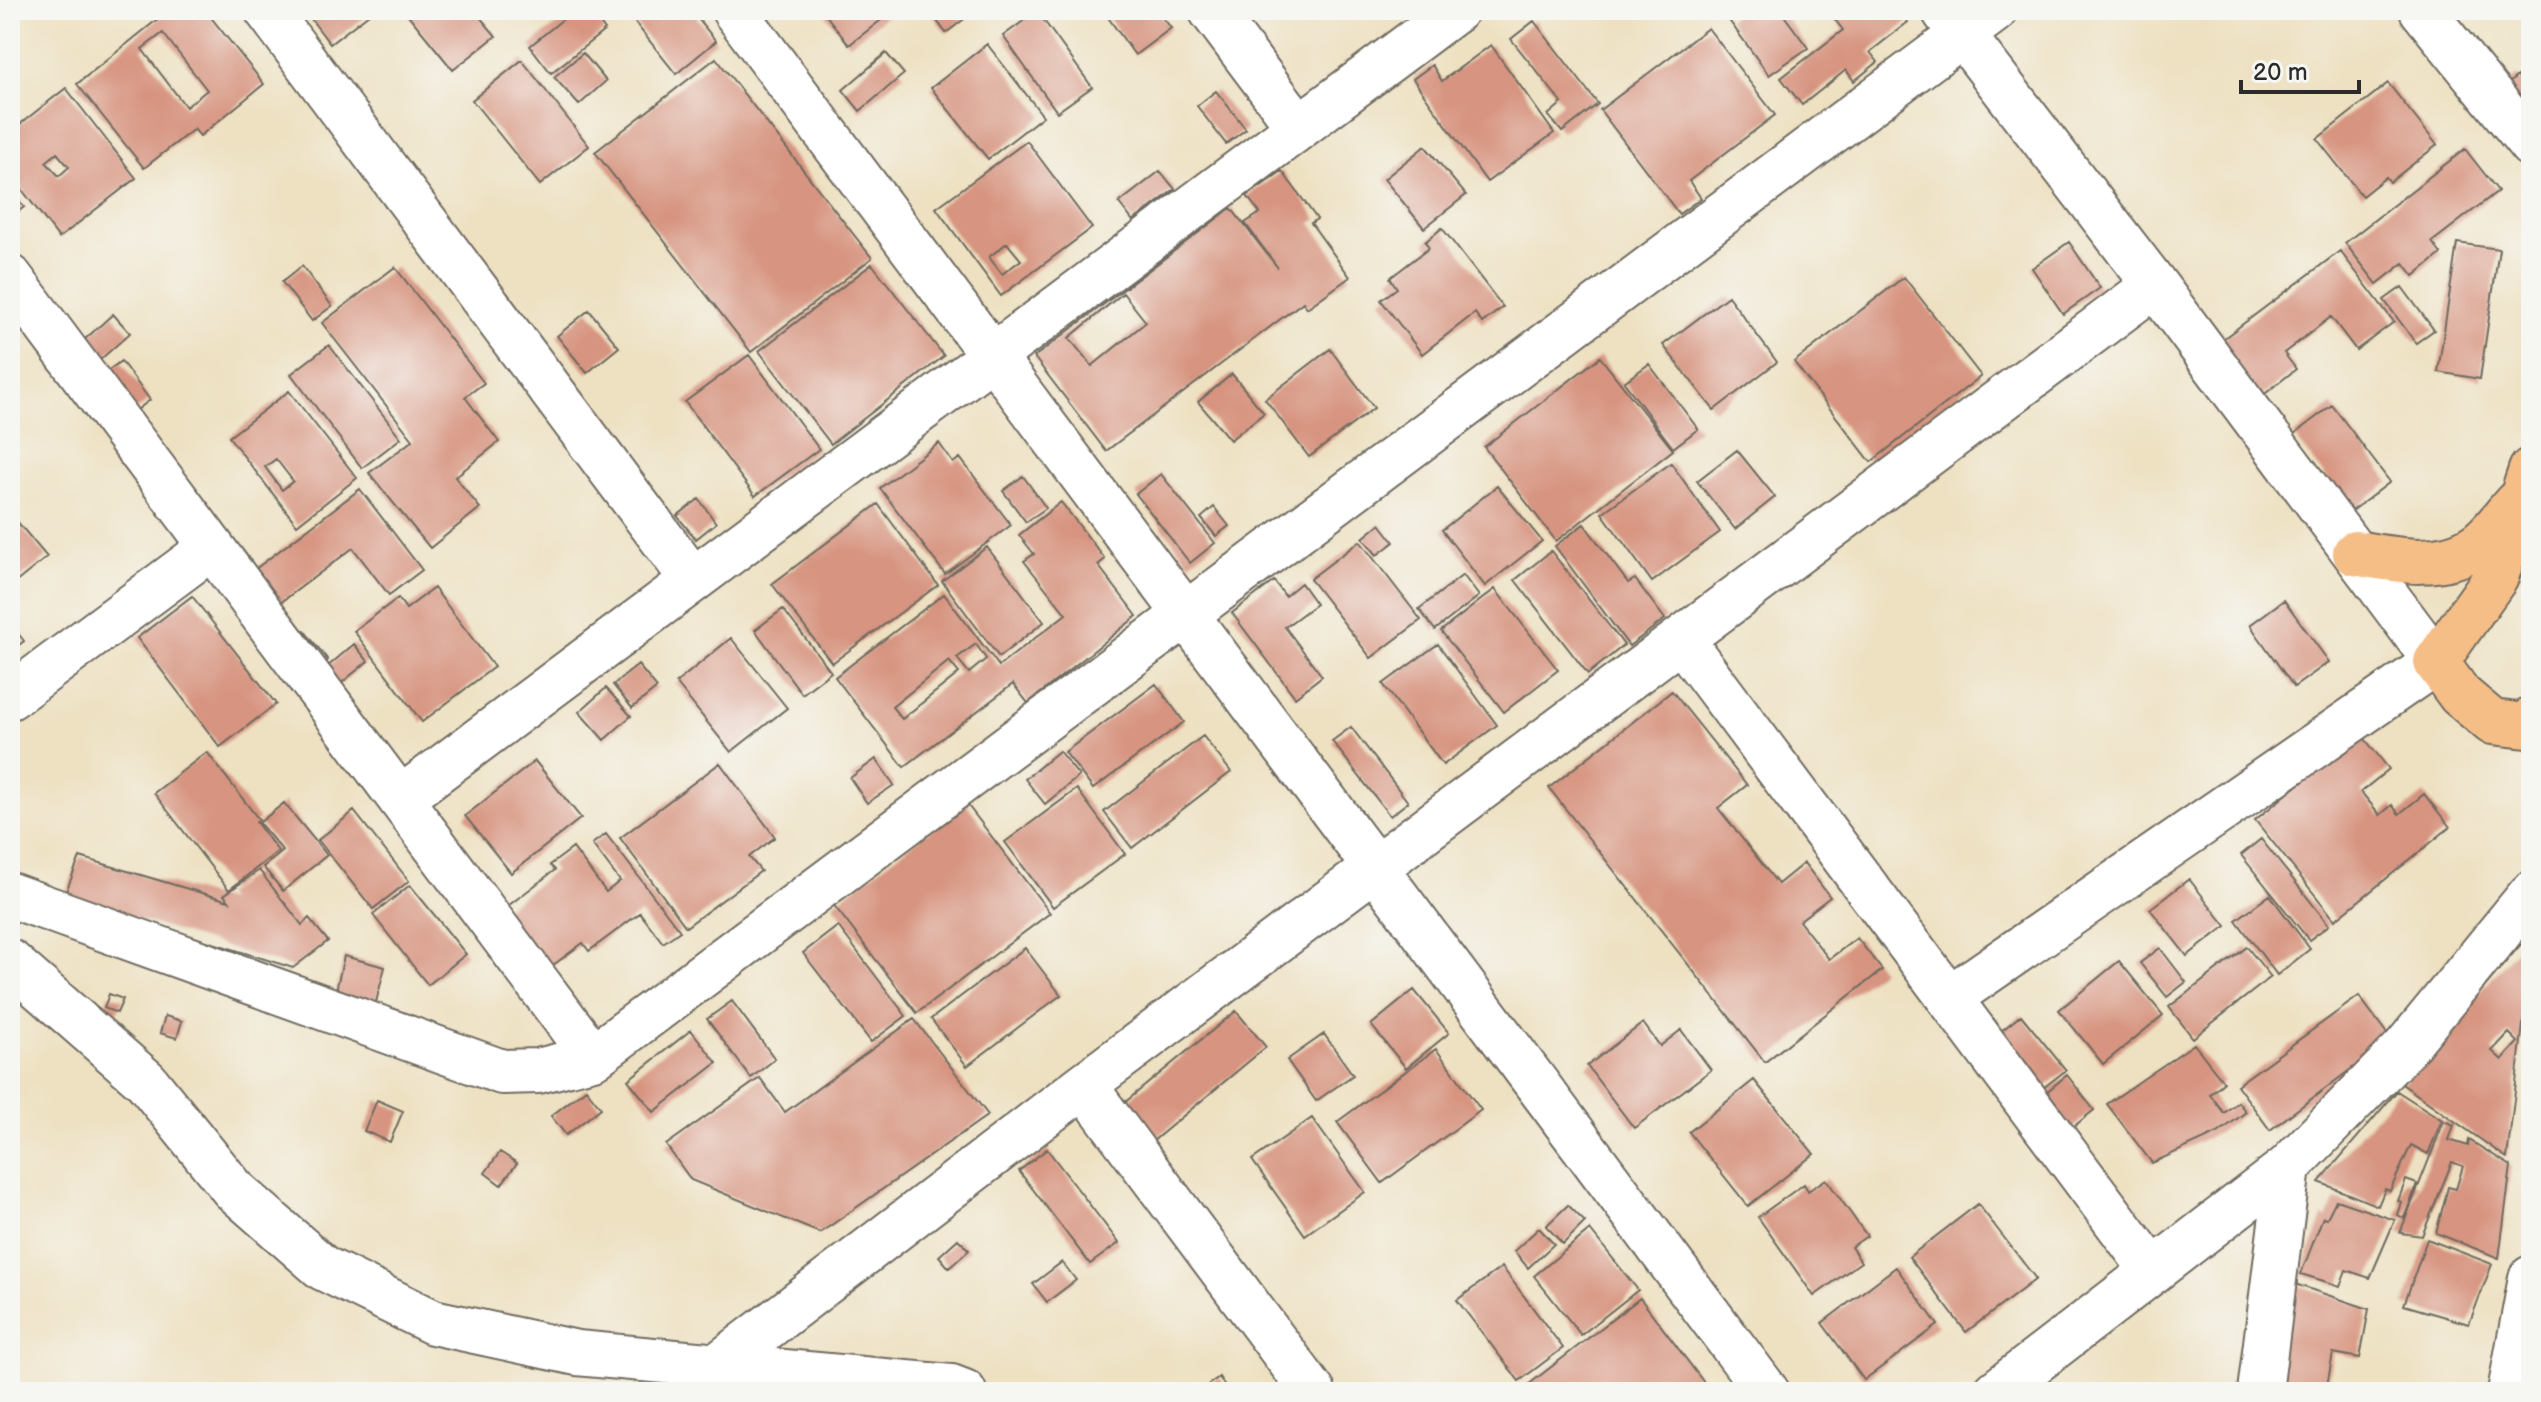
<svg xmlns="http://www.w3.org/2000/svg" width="2541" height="1402" viewBox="0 0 2541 1402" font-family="'Balsamiq Sans',sans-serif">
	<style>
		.building { fill: #d79480; fill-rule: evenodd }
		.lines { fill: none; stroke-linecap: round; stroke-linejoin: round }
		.minor-casing { stroke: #6f6b60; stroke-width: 48 }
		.major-casing { stroke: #6f6b60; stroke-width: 48 }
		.minor { stroke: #fff; stroke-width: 44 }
		.major { stroke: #f6be87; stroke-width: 44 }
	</style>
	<rect width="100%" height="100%" fill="#f6f6f2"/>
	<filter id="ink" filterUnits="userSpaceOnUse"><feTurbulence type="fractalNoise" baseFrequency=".0125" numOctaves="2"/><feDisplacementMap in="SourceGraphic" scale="16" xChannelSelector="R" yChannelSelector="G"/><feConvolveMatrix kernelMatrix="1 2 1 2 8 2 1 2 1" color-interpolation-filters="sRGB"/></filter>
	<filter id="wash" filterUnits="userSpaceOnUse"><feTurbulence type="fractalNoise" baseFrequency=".006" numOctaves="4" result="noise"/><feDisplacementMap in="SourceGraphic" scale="32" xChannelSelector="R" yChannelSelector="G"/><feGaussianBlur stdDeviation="1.8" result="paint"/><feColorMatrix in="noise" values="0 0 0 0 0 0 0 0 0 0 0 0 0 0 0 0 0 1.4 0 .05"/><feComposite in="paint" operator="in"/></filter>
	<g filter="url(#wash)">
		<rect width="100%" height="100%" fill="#eee1c2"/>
		<g id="blocks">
			<path class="building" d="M169,10H205L264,84L200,136L194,129L144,168L77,84ZM163,33L207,90L186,107L142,49Z
				M323,10H374L330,44L311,19Z
				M404,10H474L496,36L453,70Z
				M574,10H590L605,30L551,73L530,46Z
				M625,10H691L716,41L676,74Z
				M822,10H894L849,45Z
				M929,10H964L968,16L946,33Z
				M1115,10H1157L1171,28L1135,55L1107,16Z
				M1741,10H1780L1808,48L1769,75L1728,19Z
				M1832,10H1856L1860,16L1868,10H1899L1908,22L1870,52L1878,62L1854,81L1846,70L1802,105L1781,78L1843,30L1829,12Z
				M1037,11L1092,87L1057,112L1003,36Z
				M1534,21L1598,104L1562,132L1548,115L1562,103L1511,39Z
				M1708,28L1775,115L1689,181L1701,198L1679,214L1600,110Z
				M987,44L1043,116L988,159L931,88Z
				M1491,45L1554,133L1487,182L1413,79L1432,65L1442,81Z
				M583,53L606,81L579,105L554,77Z
				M886,53L904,74L860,111L843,90Z
				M716,58L872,258L751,352L595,152Z
				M522,60L589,146L540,185L472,100Z
				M2517,76L2531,92V102L2516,115L2497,94Z
				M2388,83L2437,145L2390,182L2386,177L2362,196L2317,139Z
				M66,88L136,178L59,238L10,174V132ZM57,153L69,167L59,176L46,162Z
				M1216,91L1246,129L1226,144L1197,106Z
				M1027,141L1092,228L1001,296L936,208ZM1007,243L1021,260L1002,274L989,257Z
				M1425,146L1466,195L1424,228L1384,179Z
				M2465,149L2498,191L2432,242L2441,254L2414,276L2404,263L2377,284L2345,243Z
				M1160,171L1175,189L1133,221L1119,203Z
				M1282,171L1317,219L1311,223L1350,277L1307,308L1303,302L1106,451L1034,357L1231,208L1278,268L1245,223L1260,213L1247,196ZM1123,293L1146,322L1092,366L1069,338Z
				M10,189L24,207L10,218Z
				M1442,228L1503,307L1482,323L1475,313L1422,354L1381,300L1397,288L1390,278L1429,248L1425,242Z
				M2069,242L2100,288L2063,314L2032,268Z
				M2457,243L2499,249L2480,379L2438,372Z
				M2340,251L2394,322L2356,350L2331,317L2284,353L2296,369L2261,397L2219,342Z
				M872,264L944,356L831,444L759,351Z
				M302,266L332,306L312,321L282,282Z
				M395,267L484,383L465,397L499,442L455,477L480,508L430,548L369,473L413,440L322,323Z
				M1904,277L1981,376L1871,462L1794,362Z
				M2402,287L2434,330L2416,343L2384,300Z
				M1728,296L1777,362L1714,410L1663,345Z
				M589,310L619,347L587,373L557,336Z
				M113,314L130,333L91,368L74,349Z
				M329,345L401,438L362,468L291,374Z
				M1330,349L1374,408L1309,457L1265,399Z
				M749,355L819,449L755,496L685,402Z
				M1600,357L1673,450L1556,541L1484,447Z
				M121,361L150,400L130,415L101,376Z
				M1649,364L1698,429L1673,448L1624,382Z
				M1232,374L1264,413L1230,440L1198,402Z
				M289,391L357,478L297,525L229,437ZM276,459L293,481L282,490L265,467Z
				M2332,405L2390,482L2352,511L2293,435Z
				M939,443L953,463L960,458L1011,525L945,574L880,488Z
				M1737,450L1775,497L1735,529L1697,481Z
				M1671,463L1720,532L1652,582L1602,513Z
				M1161,474L1215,543L1190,563L1136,494Z
				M1023,476L1046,508L1026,522L1003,491Z
				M1497,486L1542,541L1485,586L1442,530Z
				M360,489L422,570L389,595L353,548L280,603L254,570Z
				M699,499L716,523L696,539L677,516Z
				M1061,502L1105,559L1098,565L1137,616L1028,703L1013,684L904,767L835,677L944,594L999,666L1066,614L1024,561L1034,554L1019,535ZM976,644L986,659L969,673L957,658ZM949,661L959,673L902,719L892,707Z
				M878,504L938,585L832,663L772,584Z
				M1214,507L1229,526L1216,536L1201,518Z
				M10,513L47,557L10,587Z
				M1380,524L1394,542L1377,555L1363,538Z
				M1584,524L1628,583L1635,579L1665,619L1629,646L1555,546Z
				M1360,541L1421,620L1371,658L1310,579Z
				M987,547L1044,622L999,657L942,581Z
				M1551,551L1624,645L1588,674L1515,580Z
				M1463,575L1479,596L1435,630L1419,609Z
				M1274,581L1285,596L1301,583L1316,604L1285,627L1322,676L1295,697L1232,613Z
				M434,588L494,667L422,722L354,631L398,598L406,609Z
				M1495,589L1558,670L1504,712L1441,631Z
				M192,596L276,704L220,747L137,638Z
				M2284,600L2329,662L2294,687L2250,625Z
				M783,609L831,672L802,694L755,630Z
				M10,623L24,641L10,652Z
				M304,630L328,660L317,668L293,638Z
				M731,638L787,708L731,752L676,683Z
				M354,644L368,661L333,690L319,674Z
				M1438,644L1497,725L1443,765L1383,684Z
				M638,665L657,688L632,708L613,685Z
				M1156,684L1184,722L1093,789L1065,752Z
				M606,688L631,716L604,740L579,712Z
				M1672,691L1747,785L1718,808L1778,884L1804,863L1830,897L1799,921L1829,959L1857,938L1882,970L1765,1062L1549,788Z
				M1351,727L1408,802L1390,816L1332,741Z
				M2361,734L2389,769L2361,792L2380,815L2392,805L2399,814L2424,794L2450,827L2335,920L2255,820Z
				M1203,736L1231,772L1132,848L1104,812Z
				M1059,751L1079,776L1045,804L1025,779Z
				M207,752L259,820L256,822L278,851L229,890L154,793Z
				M876,759L894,785L867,803L850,778Z
				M535,761L581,818L511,873L465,816Z
				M720,763L775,837L749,857L761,871L686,927L620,838Z
				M1077,789L1125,854L1053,907L1005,842Z
				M284,803L327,855L283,891L263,867L283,851L259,823Z
				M966,803L1050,913L917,1013L833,904Z
				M354,811L409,881L373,909L318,840Z
				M606,834L680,931L663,943L640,913L589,951L583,943L545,971L500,912L555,870L550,865L573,848L606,892L620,881L592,844Z
				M2261,839L2329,925L2309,940L2241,855Z
				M80,857L229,901L224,895L259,870L302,925L309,918L328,941L293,968L64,896Z
				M2189,879L2226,926L2187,956L2150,909Z
				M410,885L466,954L428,985L373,915Z
				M2270,895L2310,949L2277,975L2236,920Z
				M838,926L906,1016L871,1042L803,953Z
				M2521,944L2531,950V958L2507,1158L2402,1084ZM2509,1033L2518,1042L2502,1060L2492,1051Z
				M2247,947L2271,977L2193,1038L2169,1007Z
				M1025,948L1061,995L967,1066L931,1019Z
				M2160,948L2186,982L2167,997L2140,963Z
				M344,956L385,967L374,1010L334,999Z
				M2119,961L2163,1015L2103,1064L2059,1010Z
				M1414,990L1449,1033L1406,1068L1371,1025Z
				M109,994L123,999L117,1013L104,1008Z
				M2359,996L2391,1039L2270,1130L2237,1085Z
				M732,1001L775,1059L751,1078L707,1019Z
				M1236,1011L1266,1047L1153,1141L1123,1104Z
				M2021,1015L2066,1070L2038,1092L1994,1037Z
				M165,1016L182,1021L177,1038L160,1033Z
				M914,1019L988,1115L820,1233L691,1180L666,1145L760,1078L785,1112Z
				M1643,1023L1660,1046L1681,1030L1711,1070L1634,1128L1587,1066Z
				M691,1030L717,1063L654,1112L628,1080Z
				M1324,1034L1353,1075L1316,1101L1287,1060Z
				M2194,1044L2224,1082L2210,1094L2224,1113L2238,1102L2246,1112L2218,1133L2152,1163L2107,1104Z
				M1436,1049L1481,1110L1382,1183L1337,1122Z
				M2067,1075L2094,1110L2072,1128L2044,1094Z
				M1754,1080L1814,1154L1748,1206L1689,1132Z
				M586,1089L601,1108L566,1135L551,1116Z
				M2397,1091L2442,1120L2428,1154L2411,1145L2390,1191L2385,1189L2378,1206L2319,1182Z
				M377,1100L403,1111L390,1142L364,1131Z
				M1312,1118L1365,1192L1305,1235L1252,1160Z
				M2444,1121L2454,1125L2449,1140L2468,1146L2469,1140L2511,1166L2499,1258L2436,1233L2448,1187L2456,1189L2463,1166L2452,1162L2422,1236L2400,1233Z
				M1047,1149L1119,1243L1090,1264L1019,1171Z
				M500,1152L517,1163L501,1185L485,1173Z
				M1826,1179L1867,1236L1851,1247L1861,1262L1814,1296L1758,1217L1804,1184L1808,1191Z
				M2406,1180L2417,1184L2404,1218L2397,1215L2401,1202L2398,1201Z
				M2336,1200L2395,1220L2370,1278L2346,1270L2340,1286L2301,1274L2323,1217L2327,1218Z
				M1978,1204L2036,1279L1966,1332L1909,1257Z
				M1568,1205L1585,1222L1563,1244L1546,1226Z
				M1539,1228L1554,1244L1528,1268L1514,1251Z
				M1590,1230L1638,1290L1581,1335L1534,1276Z
				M958,1239L969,1250L949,1268L939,1256Z
				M2427,1239L2492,1264L2469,1324L2404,1305Z
				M1062,1262L1076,1280L1047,1302L1033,1284Z
				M1502,1267L1563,1348L1519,1381L1457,1300Z
				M1896,1267L1938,1325L1864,1380L1822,1323Z
				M2292,1283L2369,1309L2360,1358L2333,1353L2326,1392H2273Z
				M1640,1298L1711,1392H1519Z
				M1219,1377L1229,1392H1198Z"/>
		</g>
	</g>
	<g filter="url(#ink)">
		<use href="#blocks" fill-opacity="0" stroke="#6f6b60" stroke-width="2"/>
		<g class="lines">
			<g class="minor-casing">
				<path id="minor" d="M267,10L693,580
					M734,10L1767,1392
					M1211,10L1299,127
					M2422,10L2531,145
					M1945,12L2155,285L2436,662L1949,998
					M10,277L593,1057
					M1681,639L2153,1271
					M10,697L212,547
					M400,799L1456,10
					M10,895L502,1072L538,1071L593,1057L1995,10
					M10,962L146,1081L233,1189L323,1268L433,1322L577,1353L951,1387L964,1392
					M1084,1085L1313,1392
					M718,1365L1084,1085L2155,285
					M1996,1392L2288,1167L2404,1049L2531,894
					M2260,1392L2288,1167
					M2510,1392L2531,1278"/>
			</g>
			<g class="major-casing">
				<path id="major" d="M2531,470L2496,577L2436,662L2460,695L2492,722L2527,726L2531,720
					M2355,553C2394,560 2443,570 2478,544C2492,534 2504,516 2516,503"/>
			</g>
			<use href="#minor" class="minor"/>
			<use href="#major" class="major"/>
		</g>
	</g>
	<rect width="2541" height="1402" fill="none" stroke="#f6f6f2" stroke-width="40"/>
	<path d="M2241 80v12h118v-12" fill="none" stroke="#2b2b2b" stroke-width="4"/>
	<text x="2253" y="80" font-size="24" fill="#2b2b2b" stroke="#f6f6f2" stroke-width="6" paint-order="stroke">20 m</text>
</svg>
